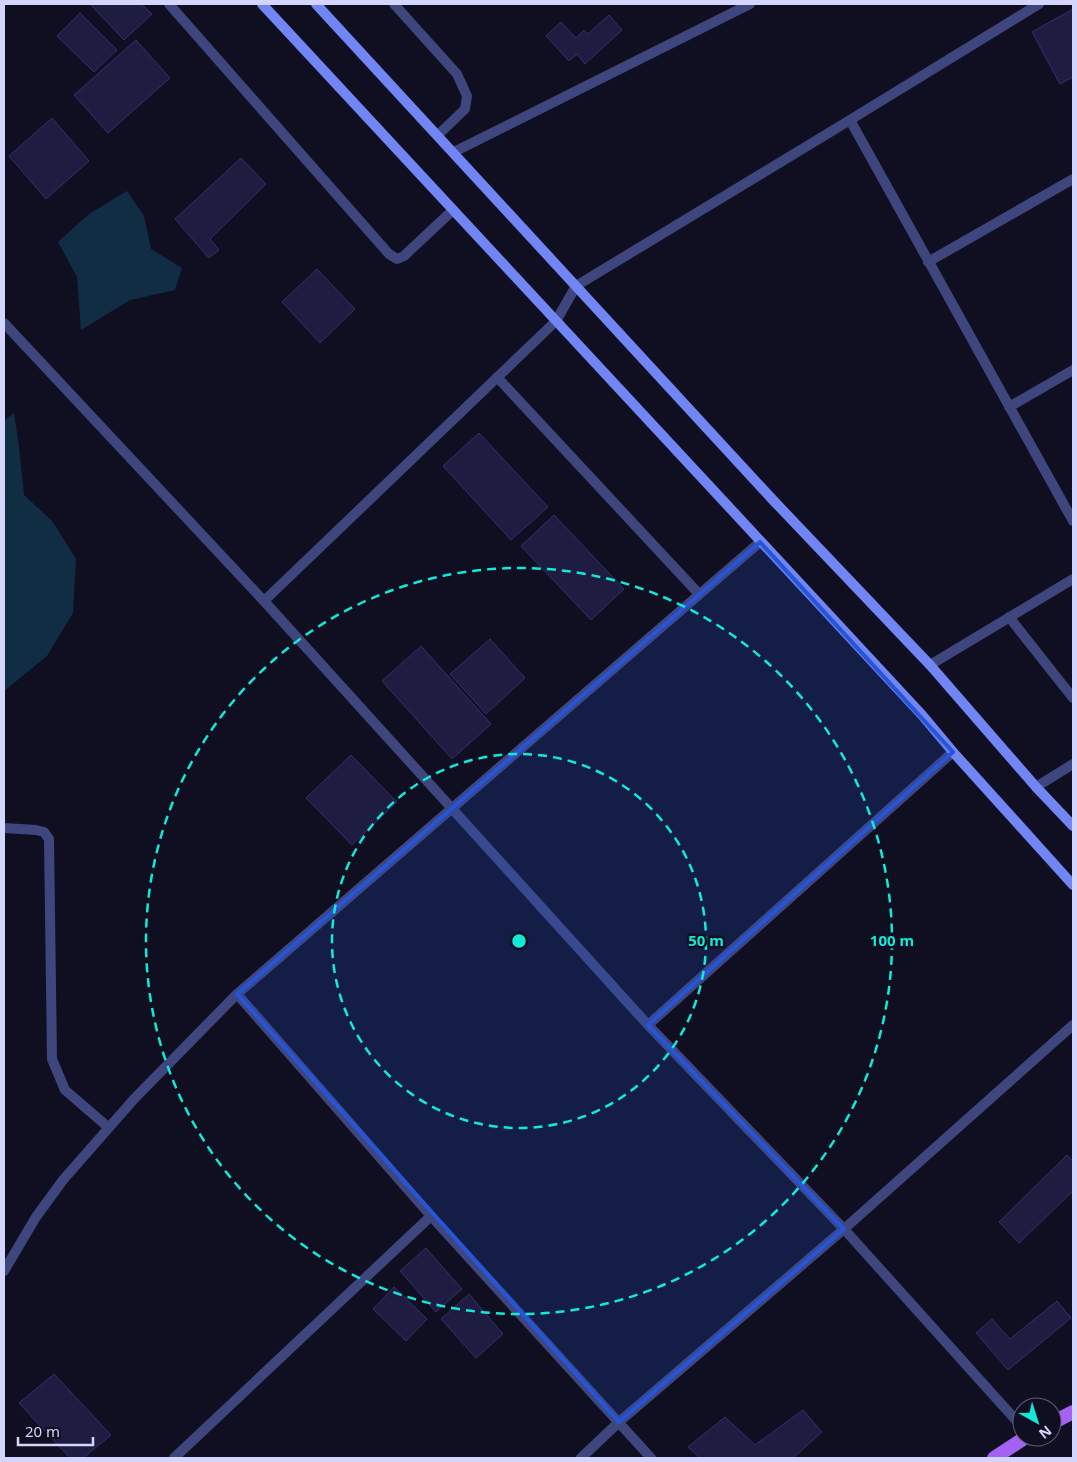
<svg xmlns="http://www.w3.org/2000/svg" width="1077" height="1462" viewBox="0 0 1077 1462" font-family="'Noto Sans',sans-serif">
	<style>
		.water { fill: #112d43 }
		.building { fill: #1e1d41; stroke: #32306b }
		.lines { fill: none; stroke-linecap: round; stroke-linejoin: round }
		.service { stroke: #3e467d; stroke-width: 10 }
		.minor { stroke: #3e467d; stroke-width: 10 }
		.secondary { stroke: #7185f4; stroke-width: 10 }
		.primary { stroke: #a462f3; stroke-width: 14 }
		.marked { fill: #2655da; fill-opacity: 0.2; stroke: #2655da; stroke-width: 4; stroke-linejoin: round }
		.ring { fill: none; stroke: #11e9d9; stroke-width: 2.5; stroke-dasharray: 9 6 }
		.centre { fill: #11e9d9; stroke: #0f0f21; stroke-width: 2.5 }
		.ring-label { font-size: 15px; text-anchor: middle; font-weight: bold; fill: #11e9d9; stroke: #0f0f21; stroke-width: 5; stroke-linejoin: round; paint-order: stroke }
	</style>
	<rect width="100%" height="100%" fill="#0f0f21"/>
	<path class="water" d="M127,191L144,216L151,249L182,268L175,290L130,300L81,330L77,277L58,242L89,214Z
		M14,413L19,447L24,495L53,522L76,559L73,613L47,656L4,691V421Z"/>
	<path class="building" d="M92,4H141L152,14L124,40L91,5Z
		M1073,9V77L1060,84L1032,32Z
		M80,13L117,50L94,72L57,36Z
		M609,15L622,30L585,64L577,54L569,61L546,36L561,22L576,38L584,30L588,34Z
		M136,40L170,78L108,133L74,95Z
		M52,118L89,161L46,199L9,156Z
		M241,158L266,184L210,239L219,250L209,258L175,219Z
		M317,269L355,309L320,343L282,302Z
		M479,433L548,507L511,540L443,466Z
		M554,515L624,589L591,620L521,546Z
		M490,639L525,678L486,714L450,674Z
		M421,646L491,724L452,759L382,681Z
		M351,755L397,802L352,845L306,798Z
		M1067,1155L1073,1161V1191L1019,1243L999,1222Z
		M426,1248L462,1289L436,1312L400,1271Z
		M394,1287L427,1319L406,1341L373,1309Z
		M469,1294L503,1334L476,1358L441,1319Z
		M1057,1301L1071,1318L1008,1370L976,1333L992,1319L1010,1339Z
		M54,1374L111,1435L83,1458H70L19,1403Z
		M803,1410L822,1432L793,1458H700L688,1447L725,1417L755,1445Z"/>
	<g class="lines">
		<path class="service" d="M169,4L389,254L397,259L404,256L453,210
			M394,4L457,74L467,96L465,109L438,135"/>
		<path class="minor" d="M850,120L1073,521
			M454,152L750,4
			M928,262L1073,179
			M4,323L264,601L648,1025L844,1229L1022,1427
			M497,377L699,594
			M1009,407L1073,370
			M264,601L556,321L576,286L850,120L1039,4
			M1009,617L1073,698
			M930,665L1073,579
			M1036,787L1073,764
			M4,828L36,830L44,832L49,839L52,1059L65,1090L108,1127
			M237,994L431,1216L651,1458
			M648,1025L953,752
			M4,1271L36,1217L63,1180L134,1099L237,994L760,542
			M174,1458L431,1216
			M581,1458L619,1422L844,1229L1073,1025"/>
		<path class="secondary" d="M262,4L922,715L953,752L1073,885
			M316,4L772,499L930,665L1036,787L1073,826"/>
		<path class="primary" d="M1052,1423L1073,1412
			M994,1458L1026,1437"/>
	</g>
	<path class="marked" d="M760,542L953,752L648,1025L844,1229L619,1422L237,994Z"/>
	<g class="ring">
		<circle cx="519" cy="941" r="187"/>
		<circle cx="519" cy="941" r="373"/>
	</g>
	<circle cx="519" cy="941" r="8" class="centre"/>
	<g class="ring-label">
		<text x="706" y="946">50 m</text>
		<text x="892" y="946">100 m</text>
	</g>
	<rect width="1077" height="1462" fill="none" stroke="#d3d5fc" stroke-width="10"/>
	<g transform="translate(1037 1422) rotate(141)"><circle r="24" fill="#0f0f21" stroke="#5d5e79"/>
	<path d="M0-4L9 19L0 12L-9 19Z" fill="#11e9d9"/>
	<text y="-8" font-size="14" font-weight="bold" text-anchor="middle" fill="#d3d5fc">N</text>
	</g>
	<path d="M18 1437v8h75v-8" fill="none" stroke="#d3d5fc" stroke-width="2.5"/>
	<text x="25" y="1437" font-size="15" fill="#d3d5fc" stroke="#0f0f21" stroke-width="4" paint-order="stroke">20 m</text>
</svg>
